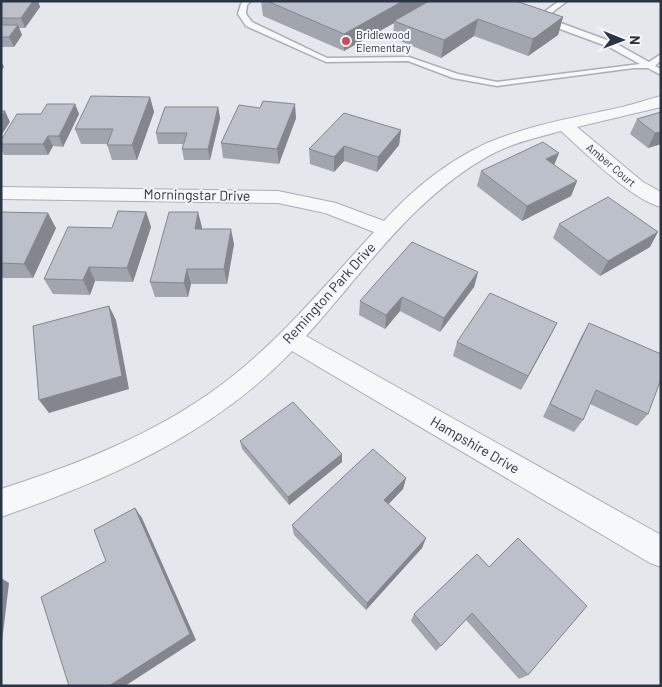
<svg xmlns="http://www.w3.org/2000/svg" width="662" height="687" viewBox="0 0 662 687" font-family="Barlow,sans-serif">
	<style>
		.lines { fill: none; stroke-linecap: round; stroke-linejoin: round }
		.lane-casing { stroke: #a9aeb7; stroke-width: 3 }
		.street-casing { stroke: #a9aeb7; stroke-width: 2 }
		.lane { fill: #f7f8fa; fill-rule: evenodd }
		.street { fill: #f7f8fa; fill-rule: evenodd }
		.wall { fill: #a1a5ae }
		.shaded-wall { fill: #83868d }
		.building { fill: #bbc0ca; stroke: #83868d }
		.poi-dot { fill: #d1495b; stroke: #f4f6f9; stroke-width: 2 }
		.labels { text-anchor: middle; stroke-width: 4; stroke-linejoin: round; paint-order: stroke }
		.far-poi-label { font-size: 11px; fill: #2b3445; stroke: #f4f6f9; text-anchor: start }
		.far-street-label { font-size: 11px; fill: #2b3445; stroke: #f4f6f9 }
		.street-label { font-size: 14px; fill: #2b3445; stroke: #f4f6f9 }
	</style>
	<rect width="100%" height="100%" fill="#e4e7ec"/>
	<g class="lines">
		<g class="lane-casing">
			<path id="lane" d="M243,1H251L247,5L246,14L252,22L327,58L409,57L458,74L497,82L640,64L609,47L552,26L540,15L559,1H567L549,15L558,22L615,43L649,62L661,54V60L655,66L661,69V75L648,68H634L497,86L453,78L408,61L326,62L246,26L238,14L241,4Z"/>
		</g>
		<g class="street-casing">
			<path id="street" d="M661,96V107L577,127L643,182L661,192V207C630,199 586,153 561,131C539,137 516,142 496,152C416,193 365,271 306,336L661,535V567L650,563L292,351C212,435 109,479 1,517V489C79,464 155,434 221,385C279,342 325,285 374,232L325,213L278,203L1,199V187L278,191L336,203L384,221C413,189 448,161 487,143C527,126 571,118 613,109C629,106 645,100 661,96Z"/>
		</g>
		<use href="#lane" class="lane"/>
		<use href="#street" class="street"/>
	</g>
	<path class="wall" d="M1,1H38L40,7L25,28H19L22,35L14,47H1Z
		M261,1H516L563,17L558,35L528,56L474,36L441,58L393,38L394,23L344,51L263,16Z
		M150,97L154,112L137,160H112L107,144H81L75,129Z
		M75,104L79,114L63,147L53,146L48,155H4L1,149V140L41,114Z
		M218,107L220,118L210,160H184L182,149L184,144H158L156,133Z
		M661,112V144L648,148L630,134L637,119Z
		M296,118L279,164L223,158L221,143Z
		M401,130L399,145L377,172L344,161L334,172L310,164L309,149Z
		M554,165L577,181L571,196L522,221L477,186L481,171Z
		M1,212L56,228L33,278H1Z
		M146,212L151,227L133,282L95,281L90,295L53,294L44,279L112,228Z
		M559,224L650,247L600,276L553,238Z
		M202,227V229L234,244L227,284H191L188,297H155L150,282Z
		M478,272L474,287L440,332L400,311L385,329L359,315L360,301Z
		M557,323L521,390L453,356L457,342Z
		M589,323L648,414L637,426L590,404L583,420L574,432L543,417L581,337Z
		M240,441L342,462L289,505L242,449Z
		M406,478L403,489L388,504L426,538L422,548L366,610L294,535L292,525Z
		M477,554L528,675L519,679L466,620L436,651L411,621L414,614Z"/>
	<path class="shaded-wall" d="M33,1H38L40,7L25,28L21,18Z
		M403,1H432L394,21V23L344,51V34Z
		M563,17L558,35L528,56L533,39Z
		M478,19L474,36L441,58L444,40Z
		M18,25L22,35L14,47L9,37Z
		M1,61L4,67L1,71Z
		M150,97L154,112L137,160L132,145Z
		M75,104L79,114L63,147L59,136Z
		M295,104L296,118L279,164L277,149Z
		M218,107L220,118L210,160L208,149Z
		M5,111L10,122L1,136V117Z
		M401,130L399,145L377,172L378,157Z
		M661,132V144L648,148L655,133Z
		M48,136L53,146L48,155L43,144Z
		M344,146V161L334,172V157Z
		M559,153L553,168L546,159Z
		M577,181L571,196L522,221L527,206Z
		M146,212L151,227L133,282L127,268Z
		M198,212L202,227L199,244L195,229Z
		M48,213L56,228L33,278L24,264Z
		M231,229L234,244L227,284L224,269Z
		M658,232L650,247L600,276L608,261Z
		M89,267L95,281L90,295L83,280Z
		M187,269L191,284L188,297L184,283Z
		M478,272L474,287L440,332L444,318Z
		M402,297L400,311L385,329L386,315Z
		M109,306L116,320L129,389L49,413L39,400Z
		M557,323L550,337L521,390L528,376Z
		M342,454V462L289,505L288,497Z
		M406,478L403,489L382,511L384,500Z
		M135,508L142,518L196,640L125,686H109Z
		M426,538L422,548L366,610L367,603Z
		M1,578L9,583L1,650Z"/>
	<path class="building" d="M1,1H33L21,18H1Z
		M267,1H403L344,34Z
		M429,1H516L563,17L533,39L478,19L444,40L394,21Z
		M1,25H18L9,37H1Z
		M91,96L150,97L132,145H107L113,129H75Z
		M263,101L295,104L277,149L221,143L239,105L260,108Z
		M47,104H75L59,136H48L43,144H1V140L17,114H41Z
		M165,107H218L208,149H182L187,133H156Z
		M1,111H5L1,117Z
		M661,112V132L655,133L637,119Z
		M344,113L401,130L378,157L344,146L334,157L309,149Z
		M543,142L559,153L546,159L577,181L527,206L481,171Z
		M608,197L658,232L608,261L559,224Z
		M118,211L146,212L127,268L89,267L83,280L44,279L68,227L112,228Z
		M1,212L48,213L24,264L1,263Z
		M169,212H198L195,229H231L224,269H187L184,283L150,282Z
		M412,242L478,272L444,318L402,297L386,315L360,301Z
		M490,293L557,323L528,376L457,342Z
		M109,306L122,376L39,400L33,326Z
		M589,323L661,354V379L648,414L596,390L583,420L550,404Z
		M293,402L342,454L288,497L240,441Z
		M373,449L406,478L384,500L426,538L367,603L292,525Z
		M135,508L190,634L109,686H69L41,597L106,561L94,530Z
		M518,538L587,606L528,675L472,613L441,646L414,614L477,554L489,567Z"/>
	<circle class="poi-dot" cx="346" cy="41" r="5"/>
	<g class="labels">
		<g class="far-poi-label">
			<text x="356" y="39">Bridlewood<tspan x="356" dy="13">Elementary</tspan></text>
		</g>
		<g class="far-street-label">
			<text transform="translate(611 165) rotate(40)" y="4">Amber Court</text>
		</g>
		<g class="street-label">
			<text transform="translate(197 195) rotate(1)" y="5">Morningstar Drive</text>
			<text transform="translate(329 293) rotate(-48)" y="5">Remington Park Drive</text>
			<text transform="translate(475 445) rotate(30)" y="5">Hampshire Drive</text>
		</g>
	</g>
	<rect width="662" height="687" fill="none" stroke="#2b3445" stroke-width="5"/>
	<g transform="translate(622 40) rotate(91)" stroke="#f4f6f9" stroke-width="4" paint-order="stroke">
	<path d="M0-4L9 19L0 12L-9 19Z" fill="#2b3445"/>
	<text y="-8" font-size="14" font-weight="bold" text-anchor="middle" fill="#2b3445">N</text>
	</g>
</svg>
